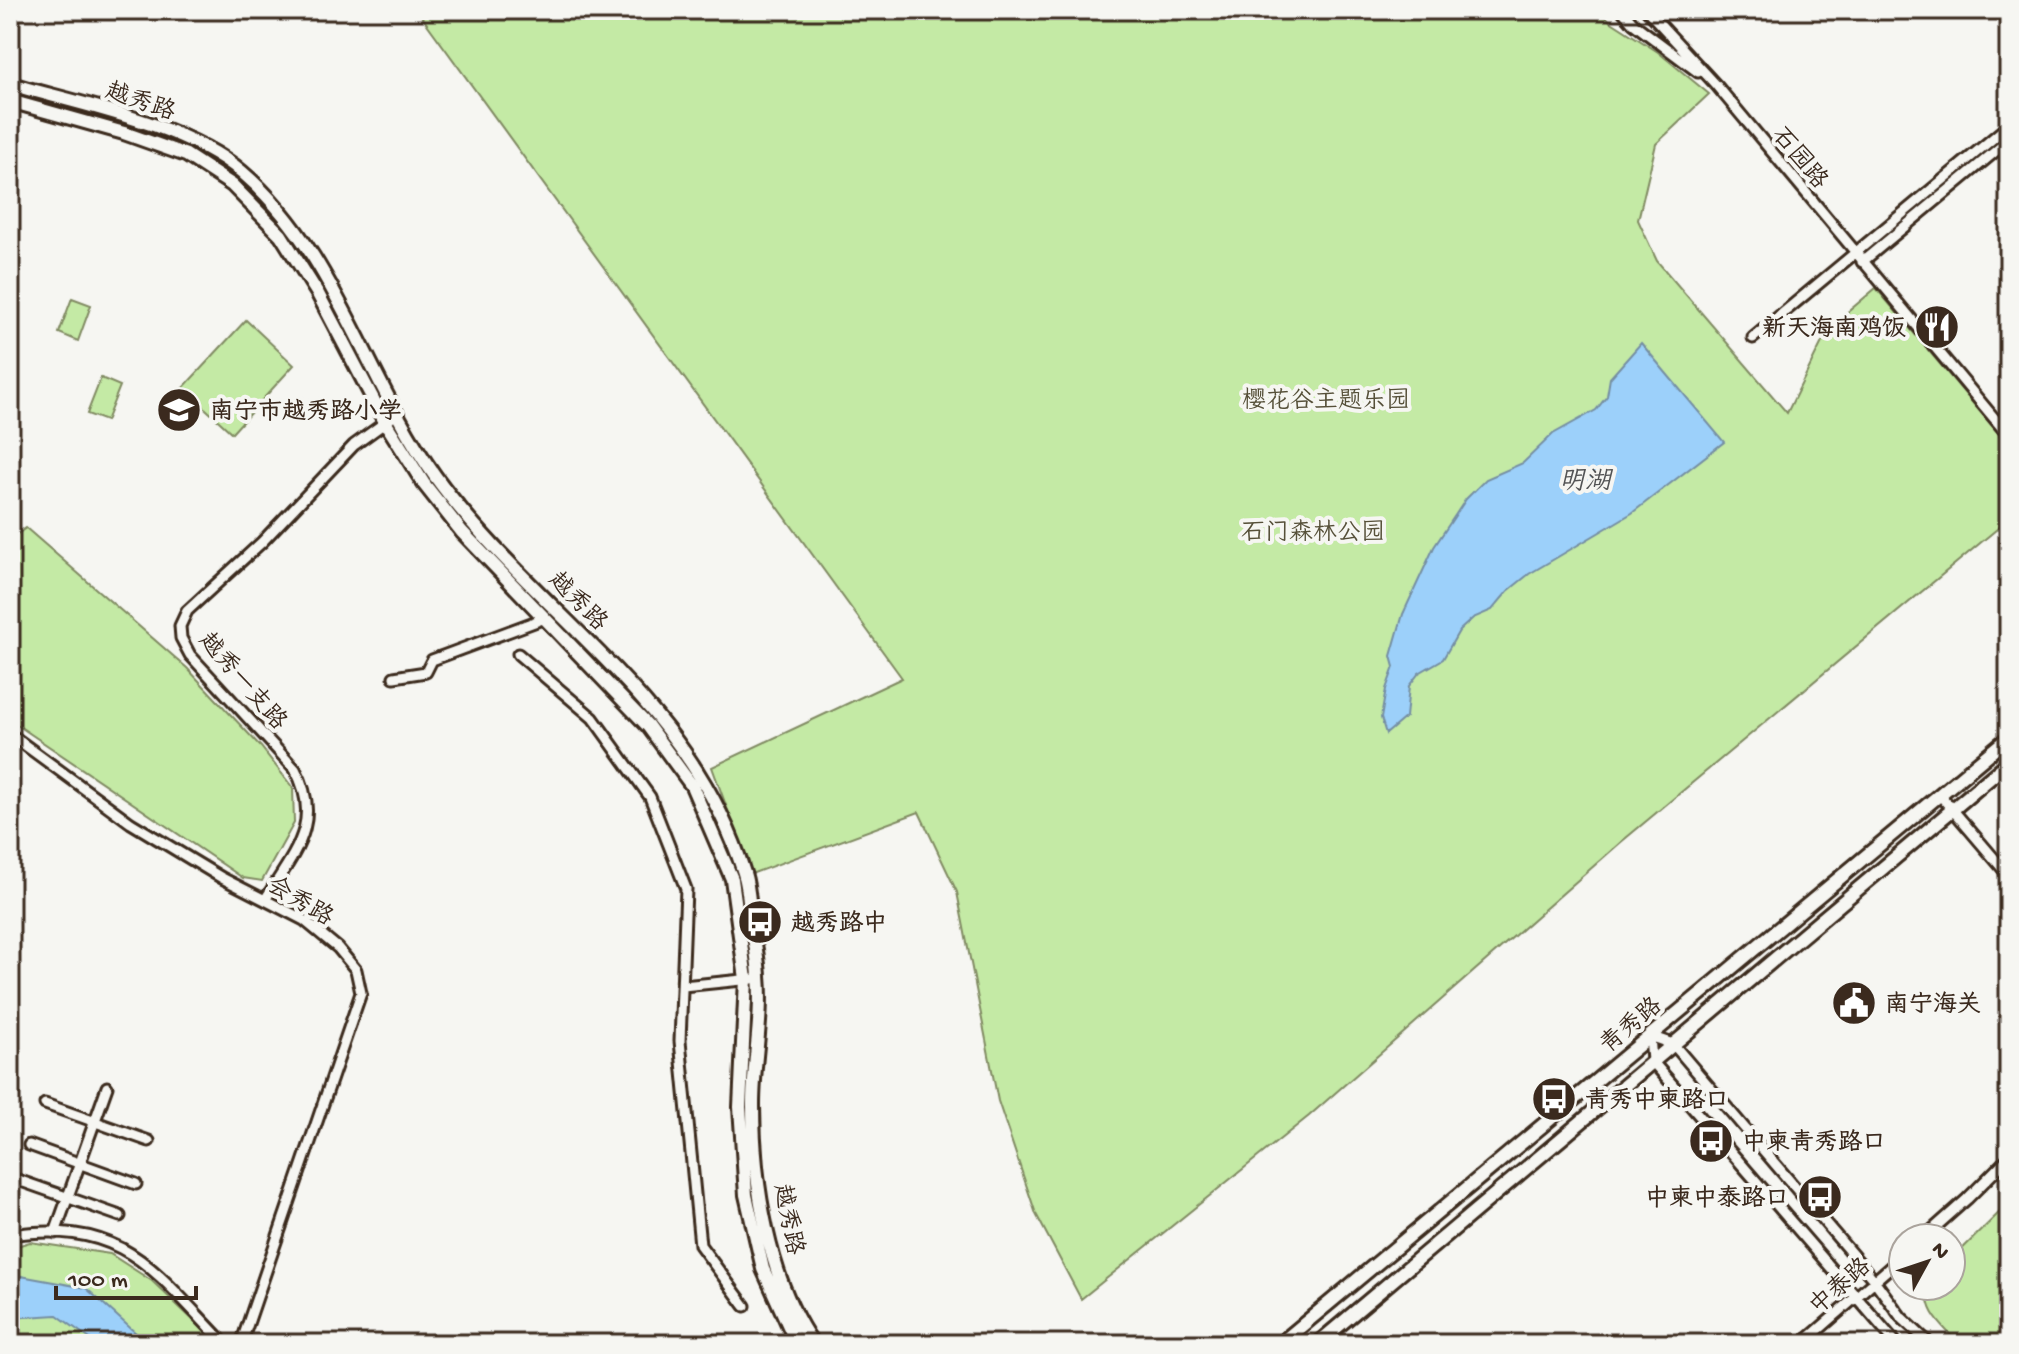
<svg xmlns="http://www.w3.org/2000/svg" width="2019" height="1354" viewBox="0 0 2019 1354" font-family="'Gochi Hand','LXGW WenKai TC',sans-serif">
	<style>
		.green { fill: #c4eaa5; stroke: #808a62; stroke-width: 2 }
		.water { fill: #9cd0fa; stroke: #758ea2; stroke-width: 2 }
		.lines { fill: none; stroke-linecap: round; stroke-linejoin: round }
		.minor-casing { stroke: #3b2a1e; stroke-width: 15 }
		.major-casing { stroke: #3b2a1e; stroke-width: 18 }
		.minor { stroke: #f6f6f2; stroke-width: 9 }
		.major { stroke: #f6f6f2; stroke-width: 12 }
		.labels { text-anchor: middle; stroke-width: 8; stroke-linejoin: round; paint-order: stroke }
		.street-label { font-size: 24px; fill: #3b2a1e; stroke: #f6f6f2 }
		.poi-label { font-size: 24px; font-weight: bold; fill: #3b2a1e; stroke: #f6f6f2; text-anchor: start }
		.park-label { font-size: 24px; fill: #565039; stroke: #f6f6f2 }
		.water-label { font-size: 26px; font-style: italic; fill: #535455; stroke: #f6f6f2 }
	</style>
	<rect width="100%" height="100%" fill="#f6f6f2"/>
	<filter id="ink" filterUnits="userSpaceOnUse"><feTurbulence type="fractalNoise" baseFrequency=".0125" numOctaves="2"/><feDisplacementMap in="SourceGraphic" scale="16" xChannelSelector="R" yChannelSelector="G"/><feConvolveMatrix kernelMatrix="1 2 1 2 8 2 1 2 1" color-interpolation-filters="sRGB"/></filter>
	<g filter="url(#ink)">
		<path class="green" d="M417,10H1600L1610,21L1658,52L1709,94L1656,144L1638,220L1657,261L1787,413L1825,336L1837,321L1876,288L2009,446V519L1620,843L1309,1116L1081,1299L1036,1214L998,1101L957,892L919,812L751,874L712,767L902,678Z
			M72,298L91,305L78,341L59,333Z
			M246,320L294,365L232,433L183,388Z
			M101,378L120,386L106,421L87,414Z
			M26,528L187,668L261,747L293,788L294,823L262,881L243,878L10,720V539Z
			M2009,1203V1344H1959C1944,1327 1922,1311 1929,1286H1951V1260Z
			M30,1242L110,1254L152,1281L218,1344H10V1248Z"/>
		<path class="water" d="M1641,343L1724,442L1632,513L1529,574L1508,591L1492,610L1473,618L1459,631L1443,659L1419,673L1409,686L1406,717L1386,734L1381,718L1386,689L1394,667L1391,656L1403,614L1434,547L1466,499L1486,479L1523,463L1553,434L1596,410L1607,396L1610,378Z
			M10,1274L86,1288L148,1344H97L57,1315L10,1318Z"/>
		<g class="lines">
			<g class="minor-casing">
				<path id="minor" d="M1622,10L1634,24L1698,72
					M1647,10L1717,86L2009,436
					M1862,262L2009,140
					M1753,338L2009,125
					M518,654L593,718L650,797L686,889L680,1041L700,1245L745,1306
					M394,677L426,672L432,660L545,618
					M10,734L131,823L222,878L304,920L338,948L356,970L361,993L241,1344
					M1940,795L2009,876
					M265,900C293,854 324,823 295,769L190,655L181,638L180,626L187,611L262,542L354,445L390,419
					M683,986L752,979
					M45,1104L149,1141
					M29,1145L136,1184
					M18,1180L120,1216
					M55,1233L107,1087
					M10,1235C125,1219 153,1270 225,1344
					M1923,1238L1967,1199L2009,1157
					M1802,1344L1903,1256
					M1897,1344L1652,1061L1650,1036L1673,1044L1874,1280L1901,1317L1930,1344"/>
			</g>
			<g class="major-casing">
				<path id="major" d="M10,84C80,104 186,124 242,172C336,252 365,378 435,476C536,615 691,699 744,873C749,888 749,905 751,920C754,939 758,958 759,976C763,1019 753,1062 753,1105C753,1182 768,1280 813,1344
					M10,101L124,133L186,155L232,185L281,235L318,294L385,422L424,484L462,532L648,726L692,786L732,879L746,979L740,1107L746,1195L763,1269L797,1344
					M1280,1344L2009,737
					M1317,1344L2009,762"/>
			</g>
			<use href="#minor" class="minor"/>
			<use href="#major" class="major"/>
		</g>
	</g>
	<defs>
		<g id="restaurant-disc" transform="scale(2.3)"><circle r="9.5" fill="#3b2a1e" stroke="#f6f6f2"/><path d="M-5-6h1v4h1v-4h1v4h1v-4h1v5L-1.5 .5V6h-2V.5L-5-1ZM5-6V6H3V1.5H1.5Q1.5-4 5-6Z" fill="#fff"/></g>
		<g id="school-disc" transform="scale(2.3)"><circle r="9.5" fill="#3b2a1e" stroke="#f6f6f2"/><path d="M0-5L7-2L0 1L-7-2ZM-4 1L0 2.5L4 1V4Q0 6-4 4Z" fill="#fff"/></g>
		<g id="bus-disc" transform="scale(2.3)"><circle r="9.5" fill="#3b2a1e" stroke="#f6f6f2"/><path d="M-5-6H5V4H4V6H2V4H-2V6H-4V4H-5ZM-3.5-4V0h7V-4ZM-3.5 1.2v1.5H-2V1.2ZM2 1.2v1.5H3.5V1.2Z" fill="#fff"/></g>
		<g id="civic-disc" transform="scale(2.3)"><circle r="9.5" fill="#3b2a1e" stroke="#f6f6f2"/><path d="M-.6-6.5H3V-4.5H.6V-3L4-1V1h2V6H-6V1h2V-1L-.6-3ZM-1.2 2.5V6h2.4V2.5Z" fill="#fff"/></g>
	</defs>
	<g fill-rule="evenodd">
		<use href="#restaurant-disc" x="1937" y="327"/>
		<use href="#school-disc" x="179" y="410"/>
		<use href="#bus-disc" x="760" y="922"/>
		<use href="#civic-disc" x="1854" y="1003"/>
		<use href="#bus-disc" x="1554" y="1099"/>
		<use href="#bus-disc" x="1711" y="1141"/>
		<use href="#bus-disc" x="1820" y="1197"/>
	</g>
	<g class="labels">
		<g class="street-label">
			<text transform="translate(141 100) rotate(19)" y="8">越秀路</text>
			<text transform="translate(1801 157) rotate(50)" y="8">石园路</text>
			<text transform="translate(579 600) rotate(45)" y="8">越秀路</text>
			<text transform="translate(244 680) rotate(49)" y="8">越秀一支路</text>
			<text transform="translate(301 900) rotate(31)" y="8">会秀路</text>
			<text transform="translate(1630 1024) rotate(-40)" y="8">青秀路</text>
			<text transform="translate(790 1219) rotate(79)" y="8">越秀路</text>
			<text transform="translate(1839 1285) rotate(-41)" y="8">中泰路</text>
		</g>
		<g class="poi-label">
			<text x="1906" y="335" text-anchor="end">新天海南鸡饭</text>
			<text x="210" y="418">南宁市越秀路小学</text>
			<text x="791" y="930">越秀路中</text>
			<text x="1885" y="1011">南宁海关</text>
			<text x="1585" y="1107">青秀中柬路口</text>
			<text x="1742" y="1149">中柬青秀路口</text>
			<text x="1789" y="1205" text-anchor="end">中柬中泰路口</text>
		</g>
		<g class="park-label">
			<text x="1326" y="407">樱花谷主题乐园</text>
			<text x="1313" y="539">石门森林公园</text>
		</g>
		<g class="water-label">
			<text x="1585" y="488">明湖</text>
		</g>
	</g>
	<rect width="2019" height="1354" fill="none" stroke="#f6f6f2" stroke-width="40"/>
	<rect x="20" y="20" width="1979" height="1314" fill="none" stroke="#3b2a1e" stroke-width="3" filter="url(#ink)"/>
	<g transform="translate(1927 1262) rotate(50)"><circle r="38" fill="#f6f6f2" stroke="#aba49d" stroke-width="2"/>
	<path d="M0-6L14 30L0 20L-14 30Z" fill="#3b2a1e"/>
	<text y="-12" font-size="22" font-weight="bold" text-anchor="middle" fill="#3b2a1e">N</text>
	</g>
	<path d="M56 1286v12h140v-12" fill="none" stroke="#3b2a1e" stroke-width="4"/>
	<text x="68" y="1286" font-size="24" fill="#3b2a1e" stroke="#f6f6f2" stroke-width="6" paint-order="stroke">100 m</text>
</svg>
